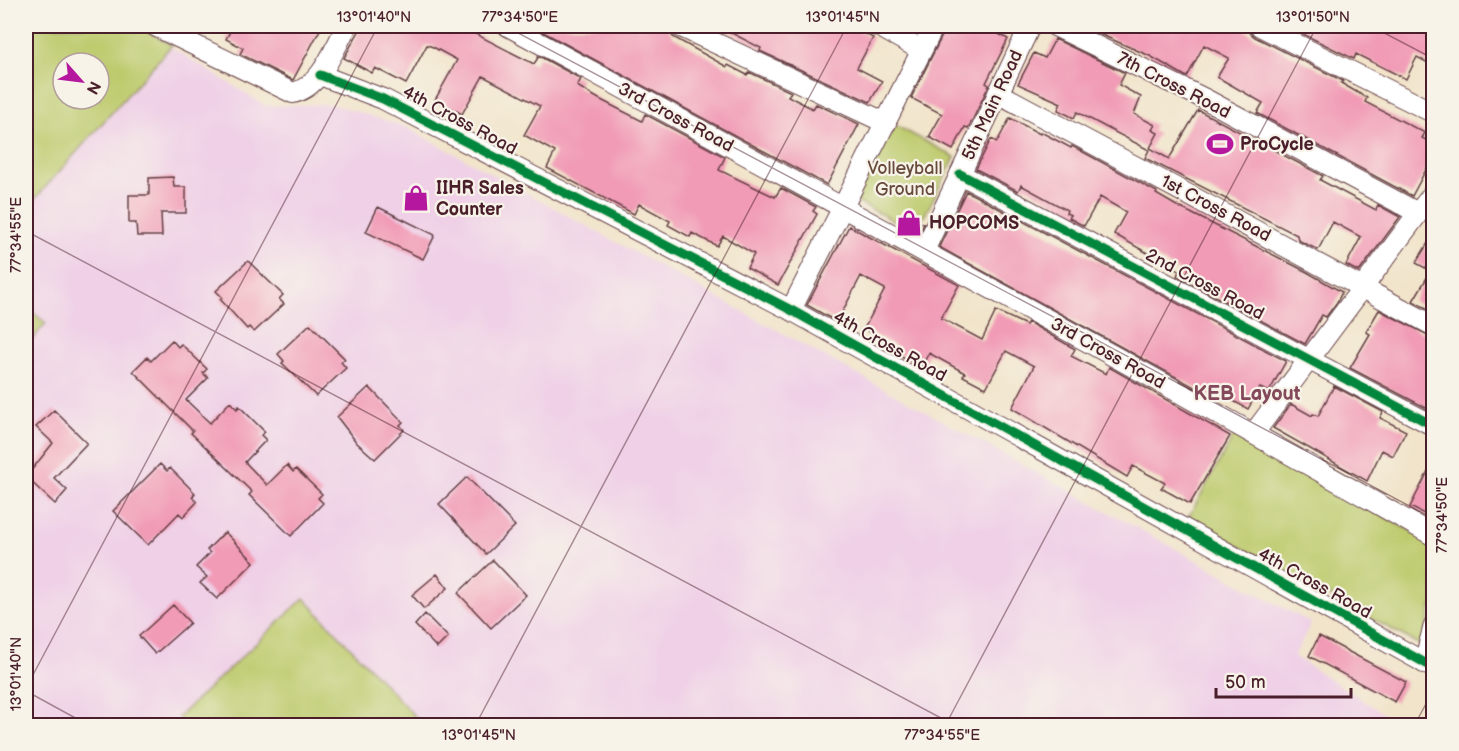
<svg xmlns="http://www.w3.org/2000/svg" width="1459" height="751" viewBox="0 0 1459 751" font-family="'Balsamiq Sans',sans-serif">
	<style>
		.built { fill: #efd0e7; fill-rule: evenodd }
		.green { fill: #bdcb6d; stroke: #84754c; stroke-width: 1.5; fill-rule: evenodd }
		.building { fill: #f19bb6 }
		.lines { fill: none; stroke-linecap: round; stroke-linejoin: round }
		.street-casing { stroke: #633d43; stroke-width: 22 }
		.street { stroke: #fff; stroke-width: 20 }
		.cycleway-casing { stroke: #f7f3e8; stroke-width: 13 }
		.cycleway { stroke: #00873e; stroke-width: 9 }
		.ticks { fill: none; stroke: #4a1f2b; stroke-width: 1.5; stroke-opacity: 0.45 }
		.labels { text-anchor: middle; stroke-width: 4.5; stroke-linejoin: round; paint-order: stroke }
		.street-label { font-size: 18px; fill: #4a1f2b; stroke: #f7f3e8 }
		.poi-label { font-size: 18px; font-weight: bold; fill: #4a1f2b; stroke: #f7f3e8; text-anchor: start }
		.park-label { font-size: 18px; fill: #674a3c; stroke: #f7f3e8 }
		.neighbourhood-label { font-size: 20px; font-weight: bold; fill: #844a5c; stroke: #f7f3e8 }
		.neatline { fill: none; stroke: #4a1f2b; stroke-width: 2 }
		.ticks-label { font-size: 15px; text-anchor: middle; fill: #4a1f2b }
	</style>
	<rect width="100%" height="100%" fill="#f7f3e8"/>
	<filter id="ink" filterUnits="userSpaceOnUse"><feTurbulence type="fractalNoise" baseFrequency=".0167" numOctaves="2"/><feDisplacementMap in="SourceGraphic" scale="12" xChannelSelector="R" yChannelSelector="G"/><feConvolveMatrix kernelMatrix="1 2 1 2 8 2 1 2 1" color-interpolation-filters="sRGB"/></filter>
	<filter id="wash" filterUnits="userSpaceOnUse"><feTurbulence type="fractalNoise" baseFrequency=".008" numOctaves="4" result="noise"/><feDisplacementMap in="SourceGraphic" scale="24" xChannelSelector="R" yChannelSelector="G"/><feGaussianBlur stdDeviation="1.35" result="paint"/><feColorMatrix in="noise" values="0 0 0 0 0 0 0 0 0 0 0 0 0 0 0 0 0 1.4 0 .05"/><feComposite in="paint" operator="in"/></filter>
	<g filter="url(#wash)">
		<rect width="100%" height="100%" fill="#f1e4ca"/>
		<path class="built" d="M26,26H137L266,106L332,104L406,127L1311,623L1294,656L1401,725H26ZM63,63H99V99H63Z"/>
		<path class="green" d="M26,26H137L172,45L26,209ZM63,63H99V99H63Z
			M895,125L955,157L916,232L855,201Z
			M26,307L46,323L26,347Z
			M1235,434L1433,543V601L1422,646L1188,518Z
			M304,598L423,725L186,726L178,717Z"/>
		<g id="blocks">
			<path class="building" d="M233,26H322L293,80L240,54L243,48L226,39Z
				M362,26H460L534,64L539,56L581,79L577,86L599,99L642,121L645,114L725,157L719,170L775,197L781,188L816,207L813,211L817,214L778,285L747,268L754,254L723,236L717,246L692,233L690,237L668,225L670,221L639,204L634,214L547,168L555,152L524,135L540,106L483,76L462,114L435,100L457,60L433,47L427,45L406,84L375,68L372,73L344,58Z
				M532,26H667L673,37L727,67L728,65L747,75L749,72L791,92L788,96L813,109L816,104L859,124L827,185Z
				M718,26H851L873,38L857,68L882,81L870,102L760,51L761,48Z
				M947,26H972L982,31L984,26L1008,39L986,83L989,85L972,121L968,128L965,127L953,150L929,137L942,114L911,98Z
				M1081,26H1241L1255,37L1343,81L1341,83L1367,98L1365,102L1425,133L1422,138L1434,144V166L1429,164L1412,196L1257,113L1263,103L1217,77L1229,58L1204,45L1187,77L1150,56Z
				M1299,26H1411L1434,37V66L1417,57L1406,79L1356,54L1354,59L1297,31Z
				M1055,39L1125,73L1119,85L1141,97L1134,114L1155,125L1152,130L1158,133L1150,148L1169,159L1198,110L1323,176L1320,180L1376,210L1378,205L1400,217L1359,272L1346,265L1361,237L1333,222L1318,250L1298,240L1297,235L1145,158L1149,150L1077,112L1074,118L1058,110L1061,103L1018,84L1034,53L1045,58Z
				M1010,118L1040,134L1041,132L1071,148L1072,146L1157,192L1156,194L1175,205L1307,272L1342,292L1337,302L1326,317L1322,315L1305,344L1177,276L1179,271L1114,234L1126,212L1100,197L1084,226L1069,218L1071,215L1066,213L1067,210L1021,185L1018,191L976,169L991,139L997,142Z
				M173,177L174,187H186V213H161L162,236H137L136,223H129V195H149V178Z
				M966,191L1286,361L1269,392L1260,388L1248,409L1219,393L1216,399L939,247Z
				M378,207L435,235L423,259L366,232Z
				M905,214L924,224L918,235L899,225Z
				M849,226L959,285L941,318L982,340L996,311L1026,325L1028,322L1075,349L1071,356L1106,374L1109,367L1230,436L1190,504L1161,488L1165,483L1133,466L1127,477L1012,408L1034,366L1006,351L986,388L963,376L965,373L929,353L921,367L896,353L899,348L864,329L885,289L861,276L837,322L807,305Z
				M1434,233V312L1413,301L1431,271L1416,263Z
				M248,261L283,295L279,299L284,304L254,332L249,327L247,329L220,299L222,297L216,291Z
				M1379,310L1434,338V412L1350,368L1370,334L1366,332Z
				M310,324L345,359L341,362L346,368L316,396L282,363L284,361L278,354Z
				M172,340L178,347L181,344L207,369L203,373L208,378L186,400L210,423L230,402L237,409L239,406L265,432L261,435L266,440L245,462L267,485L287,465L293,472L296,469L322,494L318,498L323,503L291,536L249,495L252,492L191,433L193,431L133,371L147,357L151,361Z
				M1334,386L1383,412L1380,418L1406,431L1393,456L1382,450L1367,481L1273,428L1291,404L1312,416L1313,414L1318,416Z
				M369,387L403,422L400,425L404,430L375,459L357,443L337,417Z
				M54,410L87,443L54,478L67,490L55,504L26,477L53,443L36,427Z
				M1434,460V519L1410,507Z
				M160,464L167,471L170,468L195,493L192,497L197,502L183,517L179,513L148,545L113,511Z
				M467,477L515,526L486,554L439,504Z
				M225,532L254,562L217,599L200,583L207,577L196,567L210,553L207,550Z
				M493,560L526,595L491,628L458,593Z
				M437,574L448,588L424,609L412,595Z
				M173,605L190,623L155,654L139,636Z
				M425,614L448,637L437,648L415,625Z
				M1319,636L1406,682L1395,702L1309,656Z"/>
		</g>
	</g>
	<g filter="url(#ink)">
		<use href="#blocks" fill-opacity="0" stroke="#633d43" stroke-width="1.5"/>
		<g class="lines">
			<g class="street-casing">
				<path id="street" d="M155,26L293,93C322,86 333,50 347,26
					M508,26C818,194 1128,361 1434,536
					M679,26L886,123
					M878,26L921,50
					M1055,26L1207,100L1418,213
					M1260,26L1434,113
					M320,75L383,99L791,310L1434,668
					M998,93L1434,326
					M960,174L1434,426
					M924,251L1030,26
					M791,310L934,26
					M1254,433L1434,192
					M1424,663L1434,625"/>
			</g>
			<use href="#street" class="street"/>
			<g class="cycleway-casing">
				<path id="cycleway" d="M320,75L383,99L791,310L1434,668
					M960,174L1434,426"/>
			</g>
			<use href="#cycleway" class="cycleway"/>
		</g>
	</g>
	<path class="ticks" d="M505,26L1434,519M1371,26L1434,59M26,231L956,726M26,688L378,26M26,691L90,726M475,726L847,26M945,726L1317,26M1414,726L1434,689"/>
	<defs>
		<g id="stadium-bare" transform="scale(2.07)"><path d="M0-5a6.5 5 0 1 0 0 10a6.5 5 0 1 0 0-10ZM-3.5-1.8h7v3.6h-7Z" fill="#b5179e" stroke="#f7f3e8" stroke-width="2.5" paint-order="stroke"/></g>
		<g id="shop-bare" transform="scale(2.07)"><path d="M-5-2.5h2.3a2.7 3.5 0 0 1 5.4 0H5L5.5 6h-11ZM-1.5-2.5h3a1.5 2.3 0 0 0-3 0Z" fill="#b5179e" stroke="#f7f3e8" stroke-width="2.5" paint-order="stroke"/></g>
	</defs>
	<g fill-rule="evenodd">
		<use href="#stadium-bare" x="1220" y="144"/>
		<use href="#shop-bare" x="416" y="198"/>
		<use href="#shop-bare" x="909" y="223"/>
	</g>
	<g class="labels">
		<g class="street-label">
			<text transform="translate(1174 85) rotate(27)" y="6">7th Cross Road</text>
			<text transform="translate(992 105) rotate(-65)" y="6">5th Main Road</text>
			<text transform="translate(676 117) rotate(28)" y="6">3rd Cross Road</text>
			<text transform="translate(460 120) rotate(28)" y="6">4th Cross Road</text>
			<text transform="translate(1216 208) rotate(28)" y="6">1st Cross Road</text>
			<text transform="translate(1205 284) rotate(28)" y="6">2nd Cross Road</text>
			<text transform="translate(890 346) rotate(29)" y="6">4th Cross Road</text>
			<text transform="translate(1108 353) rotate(29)" y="6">3rd Cross Road</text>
			<text transform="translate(1315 583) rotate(29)" y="6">4th Cross Road</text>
		</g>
		<g class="poi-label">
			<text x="1240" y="150">ProCycle</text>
			<text x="436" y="194">IIHR Sales<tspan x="436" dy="21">Counter</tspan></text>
			<text x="929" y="229">HOPCOMS</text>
		</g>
		<g class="park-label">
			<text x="905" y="174">Volleyball<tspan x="905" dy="21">Ground</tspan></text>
		</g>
		<g class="neighbourhood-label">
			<text x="1247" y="400">KEB Layout</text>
		</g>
	</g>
	<rect width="1459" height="751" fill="none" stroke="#f7f3e8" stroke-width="66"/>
	<g transform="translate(81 81) rotate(118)"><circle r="28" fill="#f7f3e8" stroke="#b29e9c" stroke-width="1.5"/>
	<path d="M0-4.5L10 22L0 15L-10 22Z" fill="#b5179e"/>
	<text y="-9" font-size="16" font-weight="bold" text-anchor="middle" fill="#4a1f2b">N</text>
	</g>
	<path d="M1216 688v9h135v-9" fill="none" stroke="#4a1f2b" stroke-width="3"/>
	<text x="1225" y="688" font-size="18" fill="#4a1f2b" stroke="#f7f3e8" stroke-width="4.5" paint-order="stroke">50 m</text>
	<rect x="33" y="33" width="1393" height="685" class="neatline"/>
	<g class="ticks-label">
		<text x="374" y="22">13°01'40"N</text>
		<text x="520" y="22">77°34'50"E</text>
		<text x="843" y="22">13°01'45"N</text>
		<text x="1313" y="22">13°01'50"N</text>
		<text transform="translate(16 235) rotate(-90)" y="5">77°34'55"E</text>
		<text transform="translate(1442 515) rotate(-90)" y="5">77°34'50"E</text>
		<text transform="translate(16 674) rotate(-90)" y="5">13°01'40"N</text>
		<text x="479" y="740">13°01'45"N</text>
		<text x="942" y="740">77°34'55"E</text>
	</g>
</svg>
